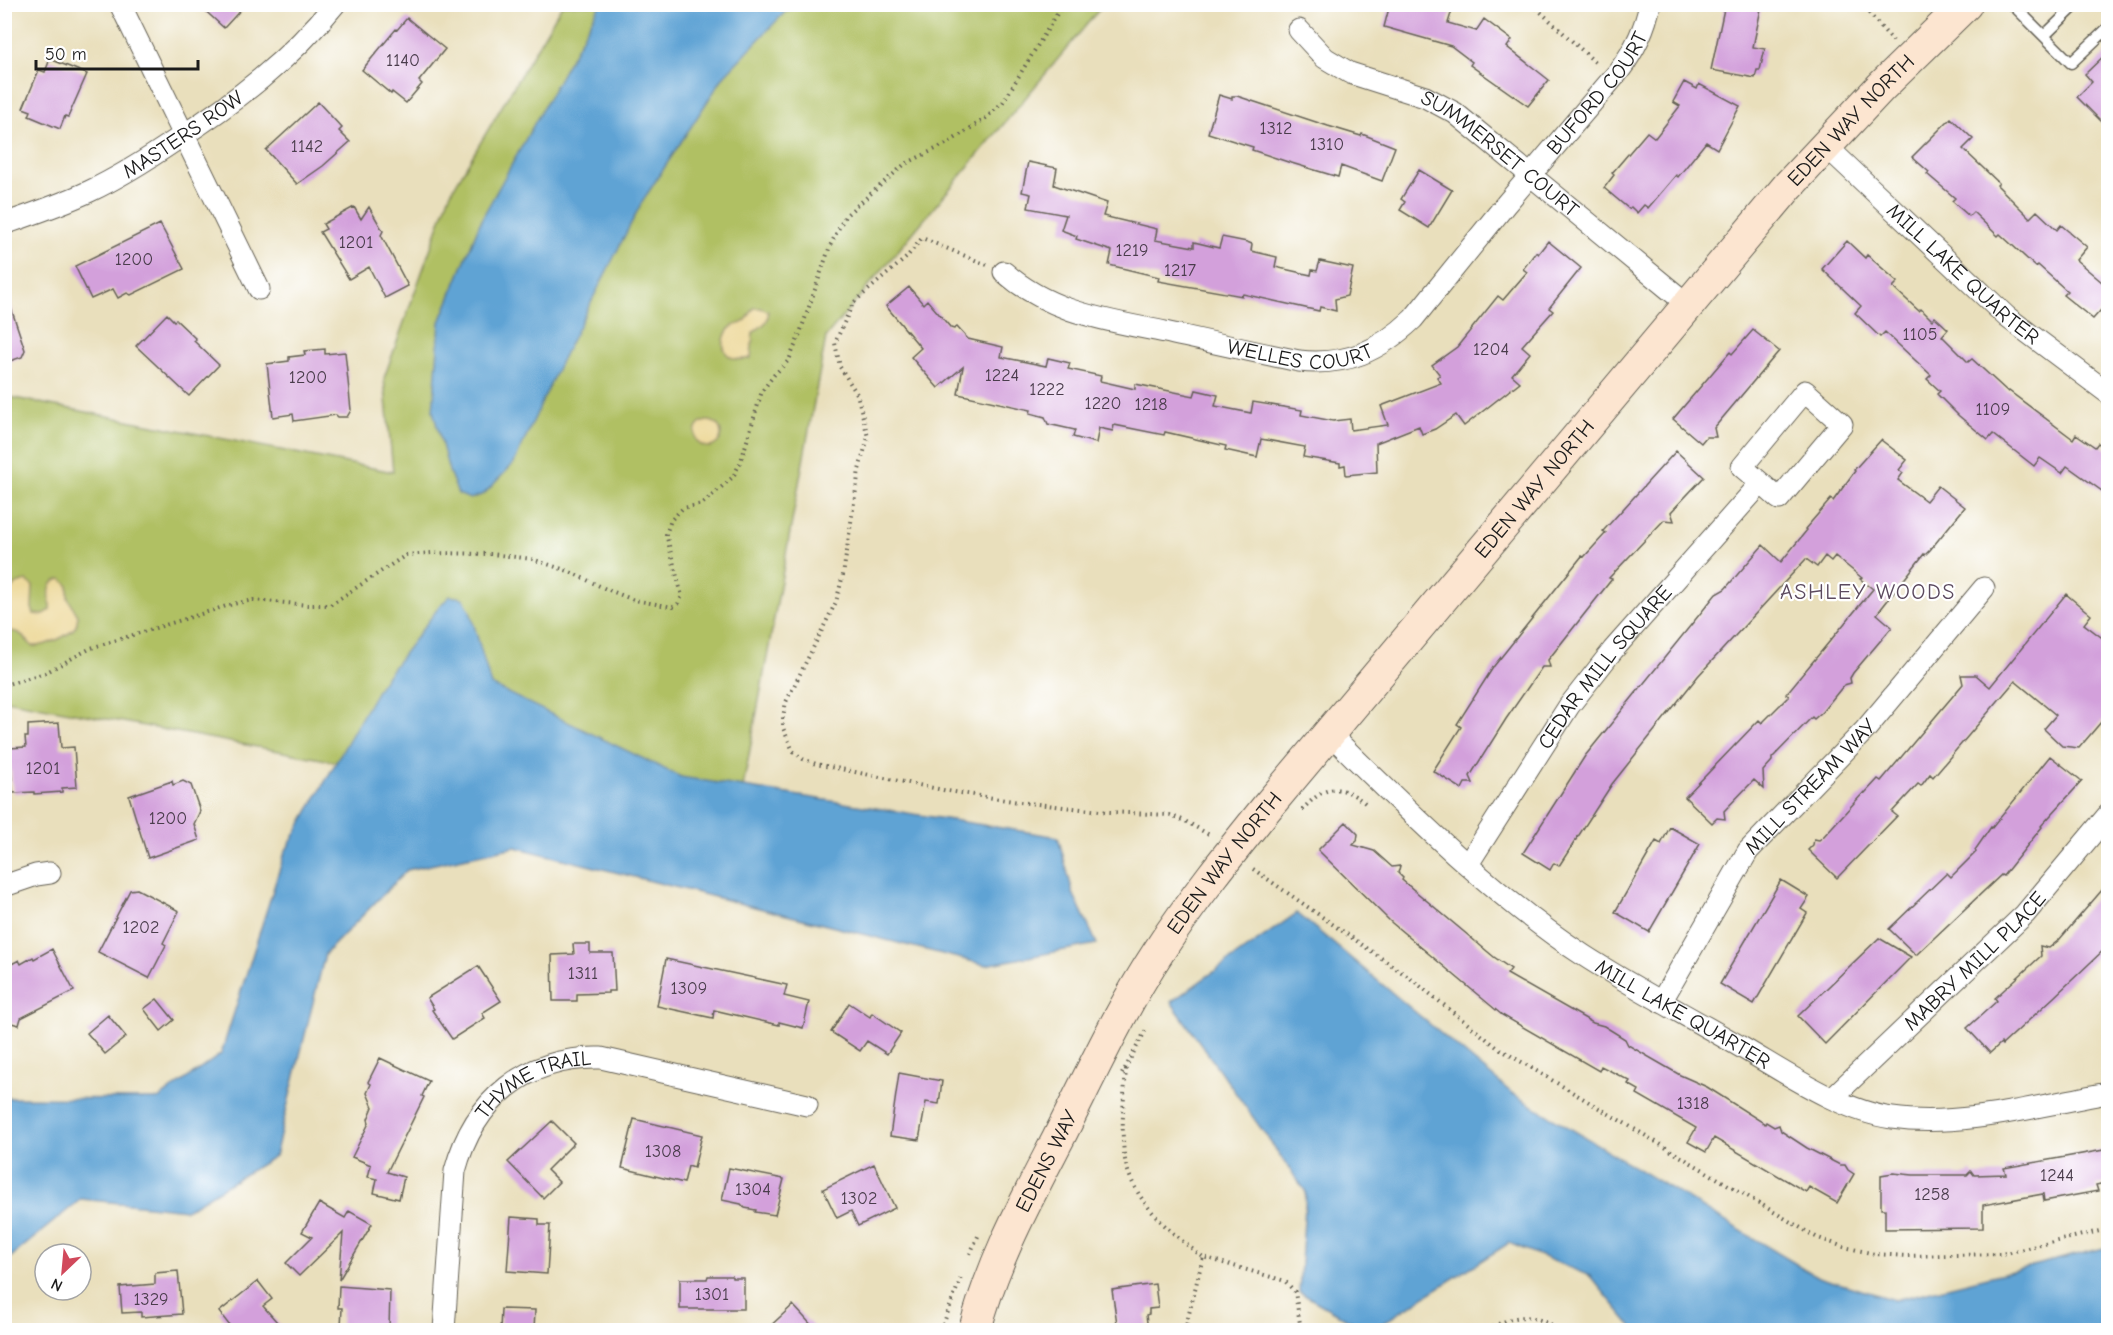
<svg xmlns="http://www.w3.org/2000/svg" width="2113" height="1335" viewBox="0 0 2113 1335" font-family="'Comic Neue',sans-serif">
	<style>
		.green { fill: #b0c063; stroke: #666e40; stroke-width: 1.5 }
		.sand { fill: #eeda9e; stroke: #857b5d; stroke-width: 1.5 }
		.water { fill: #5fa3d4; stroke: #3e6078; stroke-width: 1.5 }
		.building { fill: #d3a0db }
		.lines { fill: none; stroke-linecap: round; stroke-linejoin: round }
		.lane-casing { stroke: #646054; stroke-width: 13 }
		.street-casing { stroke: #646054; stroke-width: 23 }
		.secondary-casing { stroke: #646054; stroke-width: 34 }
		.path { stroke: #646054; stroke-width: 4; stroke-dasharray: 1.5 4.5; stroke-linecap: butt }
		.lane { stroke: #fff; stroke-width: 10 }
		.street { stroke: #fff; stroke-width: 21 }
		.secondary { stroke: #fce5d0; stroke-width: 32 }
		.labels { text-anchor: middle; stroke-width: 4.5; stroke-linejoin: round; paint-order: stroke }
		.number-label { font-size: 18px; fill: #4a3d4c }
		.street-label { font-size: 21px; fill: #1c1c1c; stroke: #fff }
		.neighbourhood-label { font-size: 22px; letter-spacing: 1.5px; fill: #5c4a5f; stroke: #fff }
	</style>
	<rect width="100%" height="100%" fill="#fff"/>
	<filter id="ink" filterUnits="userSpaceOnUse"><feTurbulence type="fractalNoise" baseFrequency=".0167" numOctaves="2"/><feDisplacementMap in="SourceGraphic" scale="12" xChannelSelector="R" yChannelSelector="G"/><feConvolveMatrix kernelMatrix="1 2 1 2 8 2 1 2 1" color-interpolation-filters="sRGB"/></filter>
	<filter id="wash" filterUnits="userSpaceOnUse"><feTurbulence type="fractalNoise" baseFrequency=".008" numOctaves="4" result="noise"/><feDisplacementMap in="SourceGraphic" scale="24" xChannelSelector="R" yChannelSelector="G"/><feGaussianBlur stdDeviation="1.35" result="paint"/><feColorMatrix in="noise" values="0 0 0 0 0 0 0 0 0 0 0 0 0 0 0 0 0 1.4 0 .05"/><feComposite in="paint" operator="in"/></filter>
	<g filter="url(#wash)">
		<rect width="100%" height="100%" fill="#e9dfbc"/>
		<path class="green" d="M562,5H1103L826,337L734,836L5,700L4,396L393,472L384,378L450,194Z"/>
		<path class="sand" d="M754,308H761L768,311C770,324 761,325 753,333L751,358C743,360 735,361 728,355C720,348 724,331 733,326C737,324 743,324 746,320C749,317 751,312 754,308Z
			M695 434a13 13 0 1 1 26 0a13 13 0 1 1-26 0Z
			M62,579L68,585V598L78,616C77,620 77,623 76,626C69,637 43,647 32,646C24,637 17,627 5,633C4,624 7,619 9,610C12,593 5,585 27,581L33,586L32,608L34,614L43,615L50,610C51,597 44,581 62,579Z"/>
		<path class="water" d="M600,5H799L785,12L724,76L642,202L560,363L514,463L484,494L470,499L458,494L449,471L433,411L440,322L482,218Z
			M450,596L463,598L470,611L491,685L681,777L1058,837L1073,893L1097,944L986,965L515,847L407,870L325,954L275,1156L186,1210L81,1199L5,1262V1098L158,1099L221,1054L285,852L380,685L439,607Z
			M1297,913L1513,1094L1818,1277L1895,1300L2108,1247V1330H1635L1590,1276L1509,1243L1372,1330H1366L1299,1292L1306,1192L1171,1002Z"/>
		<g id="blocks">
			<path class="building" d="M198,4H246L224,28Z
				M1390,4H1454L1448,23L1476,31L1484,19L1512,40L1507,47L1549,80L1528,106L1470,65L1472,62L1451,46L1384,27Z
				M1725,4H1762L1753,47L1765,49L1760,70H1757L1755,78L1711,70Z
				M407,18L445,49L419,81L422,84L406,103L392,92L391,94L362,70L396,29L397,30Z
				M2109,51V129L2077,97L2092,82L2085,74Z
				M50,59L87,74L68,117L65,116L60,129L29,116L31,111L23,108L39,70L45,72Z
				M1684,82L1697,89L1699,84L1740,106L1717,149L1706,142L1678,177L1676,175L1648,208L1644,205L1637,213L1631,207L1629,209L1604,188L1614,175L1612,173L1647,132L1655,138L1680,106L1673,102Z
				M1219,95L1232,99V96H1237L1328,126L1361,136L1362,134L1395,147L1382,181L1341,166L1338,177L1288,162L1252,150L1253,147L1208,133Z
				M318,102L342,128L339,131L350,142L323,166L297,184L266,150Z
				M1951,118L1973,139L1963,149L1999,183L1997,185L2030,218L2037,211L2057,230L2061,225L2087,247L2076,260L2109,288V301L2093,319L2063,295L2067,291L2038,265L2036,267L2000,234L1998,236L1973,212L1969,216L1952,201L1955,198L1927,174L1929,172L1912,157Z
				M1028,162L1057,168L1054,185L1107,203L1103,216L1157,229L1155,240L1194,247V242L1219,248L1222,237L1247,242L1252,244L1251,251L1277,257L1275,267L1311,275L1312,270L1317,271L1320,261L1353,268L1347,296L1335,299L1336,311L1320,307L1319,311L1243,294L1242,296L1158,281L1159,277L1109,265L1112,251L1076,239L1077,236L1061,230L1066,215L1028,208L1031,194L1022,192Z
				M1419,170L1452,190L1429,228L1400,210L1405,202L1401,199Z
				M354,207L361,219L369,207L383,231L381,235L408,286L385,298L369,267L349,279L320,232L326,229L323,224Z
				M160,224L184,269L131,295L127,293L118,298L113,289L91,299L75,266Z
				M1548,241L1581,268L1549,308L1553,311L1522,346L1530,353L1512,375L1520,382L1464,426L1456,415L1435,429L1422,434L1419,426L1376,443L1377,472L1346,475L1345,465L1340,466V463L1303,457L1305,447L1261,439L1257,457L1225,450L1226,446L1165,432L1164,435L1114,425L1113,431L1099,428L1096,443L1073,437L1075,430L1048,424L1045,417L1030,413L1031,410L958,394L963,367L938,388L911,357L921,348L886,306L909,287L923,304L927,300L951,328L954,329L957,327L968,339L1003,347L1001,357L1046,366L1048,358L1070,363L1068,369L1101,376L1100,381L1135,389V384L1194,396L1196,390L1218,395L1215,406L1251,413L1253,402L1302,410L1301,415L1333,421L1350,419L1351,430L1388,425L1381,406L1441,383L1437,377L1440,375L1432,365L1457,347L1498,296L1503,300L1527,272L1523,269L1536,252L1538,254Z
				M1847,241L1865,258L1867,255L1898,282L1893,287L1919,311L1921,309L1932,320L1935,317L1948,329L1942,336L1968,362L1972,359L2008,392L2009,391L2073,439L2076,434L2095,447L2098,443L2109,451V496L2067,466L2062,473L2040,458L2034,466L1993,434L1988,440L1959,416L1937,394L1940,391L1927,379L1931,375L1885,332L1880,337L1855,313L1861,306L1822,269Z
				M4,299H8L25,350L22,357L4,363Z
				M167,314L174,321L176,320L196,339L194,341L219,365L189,396L136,346Z
				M1753,330L1779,351L1714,428L1716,437H1706L1701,443L1673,419L1730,352L1732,354Z
				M325,349V354L345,352L351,410L347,417H338L336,415L294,421L293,414L273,417L267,364L289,361V357L305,355L304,351Z
				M1881,440L1907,460L1899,470L1903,473L1898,480L1926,501L1938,486L1965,507L1930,550L1925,555L1924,554L1877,614L1892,627L1853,673L1850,678L1851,683L1844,685L1822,712L1814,719L1812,717L1772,758V761L1763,771L1764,789L1754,780L1724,811L1725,819L1717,818L1712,823L1685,797L1759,720L1762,723L1789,696L1786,694L1873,589L1860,579L1862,578L1835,556L1831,561L1825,556L1817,567L1806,559L1698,676L1612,784L1559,866L1554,863L1550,870L1523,853L1585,756L1716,594L1725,589L1763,545L1781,562L1807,530L1805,529L1831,499L1833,501L1855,471L1854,470Z
				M1676,451L1704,477L1671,512L1674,521L1664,520L1609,578L1612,579L1548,660L1550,667H1542L1506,719L1470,776L1473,783H1465L1462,789L1433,771L1461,727L1457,724L1494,666L1582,556L1584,557L1606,533L1603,531Z
				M2066,594L2091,615L2084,624L2109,643L2107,719L2102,721L2079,748L2062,746L2044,729L2056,715L2015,681L1933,777L1930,774L1921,786L1918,784L1892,812L1897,816L1837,878L1808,850L1813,845L1814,839L1819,840L1823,837L1864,792L1865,793L1878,779L1881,781L1963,684L1961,675H1976L1990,687Z
				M59,723L61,748L74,747L77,787L62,788V792L34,794V792L13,793L9,748L26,747L25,737H28V725Z
				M2050,756L2082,781L2041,826L2042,827L2003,876L2001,875L1916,955L1889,929L1947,873L1951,877L1976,852L1975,850L1991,827L1992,828Z
				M172,781L173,785L183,781L191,785L200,811L194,824L199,840L148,858L129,796Z
				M1346,822L1358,834L1357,841L1353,845L1374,851L1392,867L1400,866L1398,873L1403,878L1402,880L1494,957L1511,969L1507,974L1593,1023L1604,1026L1625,1039L1628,1045L1680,1075L1707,1087L1765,1124L1766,1122L1774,1127L1779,1125L1781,1131L1807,1148L1840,1165H1845L1848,1170L1854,1174L1837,1203L1809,1187L1806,1192L1714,1138L1706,1152L1688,1142L1696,1128L1637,1094L1639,1090L1628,1084L1630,1081L1601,1066L1599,1071L1502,1015L1392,923L1318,850Z
				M1670,827L1700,844L1649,932L1615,912L1656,841L1661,844Z
				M1781,880L1809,897L1801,909L1807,913L1754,1004L1720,984Z
				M2109,882V945L2053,998L2002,1045L2001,1043L1990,1053L1967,1028L1997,1001L1995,998L2041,956L2040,946L2049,948L2059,940Z
				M137,889L179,911L163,943L166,945L149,978L98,952L130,890Z
				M1879,938L1911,957L1825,1044L1798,1016Z
				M573,944H590V953H613L615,991H608V993L577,994V1001H553L552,955L574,954Z
				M52,949L74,991L21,1018L19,1025L4,1021V968L19,960L21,964L33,957L34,959Z
				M666,959L787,985L784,996L809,1002L803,1028L779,1022V1025L714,1010L713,1018L657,1006Z
				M478,966L501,1001L482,1013L485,1018L452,1039L432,1010L434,1009L427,998Z
				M157,999L174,1020L161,1031L144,1009Z
				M849,1003L870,1017L872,1013L901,1033L887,1054L867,1041L860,1051L831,1032Z
				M108,1015L126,1037L105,1054L87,1033Z
				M380,1058L429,1081L422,1096L424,1097L387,1172L404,1177L399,1199L374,1193L377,1179L368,1177L371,1165L352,1157L369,1123L368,1119L373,1107L367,1093L371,1084L368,1082Z
				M899,1073L942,1081L939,1104L926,1102L919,1140L890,1136Z
				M634,1119L702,1135L694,1168L688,1166L684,1183L622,1168Z
				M552,1121L574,1143L547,1170L559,1182L543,1198L508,1162Z
				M2104,1150V1153L2109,1152V1182L2096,1185L2098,1191L2044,1201L2043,1194L1983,1205V1228L1885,1229V1209H1881V1175L1893,1173L1913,1175H1967L1971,1171L1974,1175L2006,1174L2004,1168Z
				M874,1164L895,1208L858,1226L851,1211L837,1218L823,1189Z
				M729,1168L784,1179L775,1215L755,1212L756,1210L745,1208L741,1204L722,1200Z
				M319,1203L345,1218L349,1211L372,1224L339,1280L343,1233L299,1276L286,1263L312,1237L302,1232Z
				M511,1217L539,1219V1225H550L547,1274L507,1271Z
				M178,1271L182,1314L141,1317V1312L122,1313L120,1287L155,1284V1273Z
				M708,1276H732V1278H744V1309H680V1279H707Z
				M258,1281L272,1299L263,1306L284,1330H233L219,1312Z
				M1155,1284L1158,1308L1149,1309V1314L1146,1315L1148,1330H1118L1112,1290Z
				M339,1286L390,1290L389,1330H354V1327L341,1326L342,1308H338Z
				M793,1305L816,1330H766Z
				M501,1309L535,1310L534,1330H500Z"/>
		</g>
	</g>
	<g filter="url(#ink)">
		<use href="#blocks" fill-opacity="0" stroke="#646054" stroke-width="1.5"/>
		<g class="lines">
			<g class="lane-casing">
				<path id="lane" d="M2012,4L2071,63L2108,28
					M2104,4L2108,9
					M2044,36L2077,4"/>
			</g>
			<g class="street-casing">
				<g id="street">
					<path d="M120,4L259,289"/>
					<path id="s1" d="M1299,30L1325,58L1350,73L1425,97L1455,113L1687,304"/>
					<path id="s2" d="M1825,145L2007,317L2108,393"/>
					<path id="s3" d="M4,224C33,214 62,204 90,191C120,177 148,159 176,140C235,102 291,59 335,4"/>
					<path id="s4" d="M1004,272C1050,313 1107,320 1165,332C1210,342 1254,352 1299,361C1347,366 1379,351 1413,319L1506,204L1619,71C1634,51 1645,30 1650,4"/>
					<path id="s5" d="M1329,733C1409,811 1489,893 1583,955C1634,988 1688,1016 1741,1047C1786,1073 1841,1111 1892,1118C1961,1128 2040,1105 2108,1093"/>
					<path id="s6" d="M1468,864L1569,706L1613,650L1761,483L1779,499L1842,424L1805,391L1742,467L1761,483"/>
					<path d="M4,886L36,875L50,873"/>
					<path id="s7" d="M1661,1002L1748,851L1865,730L1984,588"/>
					<path id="s8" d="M1832,1098L2025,914L2108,815"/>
					<path id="s9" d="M444,1330L455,1171C474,1100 526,1056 601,1058L807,1105"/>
				</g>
			</g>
			<g class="secondary-casing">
				<g id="secondary">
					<path id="s10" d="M975,1330C992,1263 1026,1201 1058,1139C1090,1076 1120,1010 1159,951C1192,900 1230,853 1268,806L1789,185L1881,87L1966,4"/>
				</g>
			</g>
			<path class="path" d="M1532,4L1598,65
				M1861,4L1893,41
				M987,265L922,238L906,258L853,303L835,343L840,367L857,394L868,437L859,470L843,575L836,602L786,702L783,717V728L793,751L803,759L816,764L948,791L1019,802L1109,812L1170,815L1185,821L1211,836
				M4,685L45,673L91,648L233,604L253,600L309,605H330L406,555L432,553L492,554L532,559L568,571L606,589L634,600L673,607L678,604L682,596L666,534L671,520L683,508L702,504L733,477L741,461L762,391L774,375L789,360L799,336L830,246L845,216L905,164L948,143L986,118L1003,102L1063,4
				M1302,810C1324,786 1339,782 1365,803
				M1253,869L1410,978L1498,1048L1816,1237L1844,1247L1875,1254L1906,1256L2002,1254L2108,1229
				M1126,1069C1124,1097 1121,1125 1124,1153C1129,1198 1169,1232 1203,1257
				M1122,1074L1147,1028
				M970,1254L979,1234
				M941,1330L962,1275
				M1185,1330L1203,1257L1285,1281L1295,1292L1301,1330
				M1488,1330C1515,1313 1533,1313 1561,1330"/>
			<use href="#lane" class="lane"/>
			<use href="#street" class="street"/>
			<use href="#secondary" class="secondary"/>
		</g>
	</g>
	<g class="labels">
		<g class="number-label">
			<text x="403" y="66">1140</text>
			<text x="1276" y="134">1312</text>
			<text x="1327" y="150">1310</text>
			<text x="307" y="152">1142</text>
			<text x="356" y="248">1201</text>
			<text x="1132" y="256">1219</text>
			<text x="134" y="265">1200</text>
			<text x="1180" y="276">1217</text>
			<text x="1920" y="340">1105</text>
			<text x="1491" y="355">1204</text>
			<text x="1002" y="381">1224</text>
			<text x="308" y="383">1200</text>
			<text x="1047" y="395">1222</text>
			<text x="1103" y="409">1220</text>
			<text x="1151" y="410">1218</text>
			<text x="1993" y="415">1109</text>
			<text x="43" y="774">1201</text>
			<text x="168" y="824">1200</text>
			<text x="141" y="933">1202</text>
			<text x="583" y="979">1311</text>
			<text x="689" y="994">1309</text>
			<text x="1693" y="1109">1318</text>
			<text x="663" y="1157">1308</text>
			<text x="2057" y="1181">1244</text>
			<text x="753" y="1195">1304</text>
			<text x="1932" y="1200">1258</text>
			<text x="859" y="1204">1302</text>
			<text x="712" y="1300">1301</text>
			<text x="151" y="1305">1329</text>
		</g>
		<g class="street-label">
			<text dy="7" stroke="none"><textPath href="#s4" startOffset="729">BUFORD COURT</textPath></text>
			<text dy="7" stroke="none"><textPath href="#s10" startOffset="1504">EDEN WAY NORTH</textPath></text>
			<text dy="7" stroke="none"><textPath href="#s3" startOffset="201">MASTERS ROW</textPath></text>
			<text dy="7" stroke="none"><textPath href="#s1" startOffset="240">SUMMERSET COURT</textPath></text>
			<text dy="7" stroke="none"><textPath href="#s2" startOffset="189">MILL LAKE QUARTER</textPath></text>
			<text dy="7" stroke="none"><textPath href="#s4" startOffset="312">WELLES COURT</textPath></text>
			<text dy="7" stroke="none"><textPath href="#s10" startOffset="1018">EDEN WAY NORTH</textPath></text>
			<text dy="7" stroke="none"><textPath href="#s6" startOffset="240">CEDAR MILL SQUARE</textPath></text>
			<text dy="7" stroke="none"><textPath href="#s7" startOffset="264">MILL STREAM WAY</textPath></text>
			<text dy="7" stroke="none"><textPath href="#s10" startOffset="532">EDEN WAY NORTH</textPath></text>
			<text dy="7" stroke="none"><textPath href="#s8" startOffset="198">MABRY MILL PLACE</textPath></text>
			<text dy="7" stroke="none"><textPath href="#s5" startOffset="454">MILL LAKE QUARTER</textPath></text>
			<text dy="7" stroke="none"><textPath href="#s9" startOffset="285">THYME TRAIL</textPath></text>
			<text dy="7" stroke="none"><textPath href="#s10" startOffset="184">EDENS WAY</textPath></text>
		</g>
		<g class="neighbourhood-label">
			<text x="1868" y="599">ASHLEY WOODS</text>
		</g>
	</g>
	<rect width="2113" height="1335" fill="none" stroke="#fff" stroke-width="24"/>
	<g transform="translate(63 1272) rotate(206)"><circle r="28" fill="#ffffff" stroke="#a4a4a4" stroke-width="1.5"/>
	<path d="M0-4.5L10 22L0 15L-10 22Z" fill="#d1495b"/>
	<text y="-9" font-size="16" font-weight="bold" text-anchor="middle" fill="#1c1c1c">N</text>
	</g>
	<path d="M36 60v9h162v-9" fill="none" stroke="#1c1c1c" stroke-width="3"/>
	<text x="45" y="60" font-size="18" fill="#1c1c1c" stroke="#ffffff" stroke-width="4.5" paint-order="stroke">50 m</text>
</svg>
